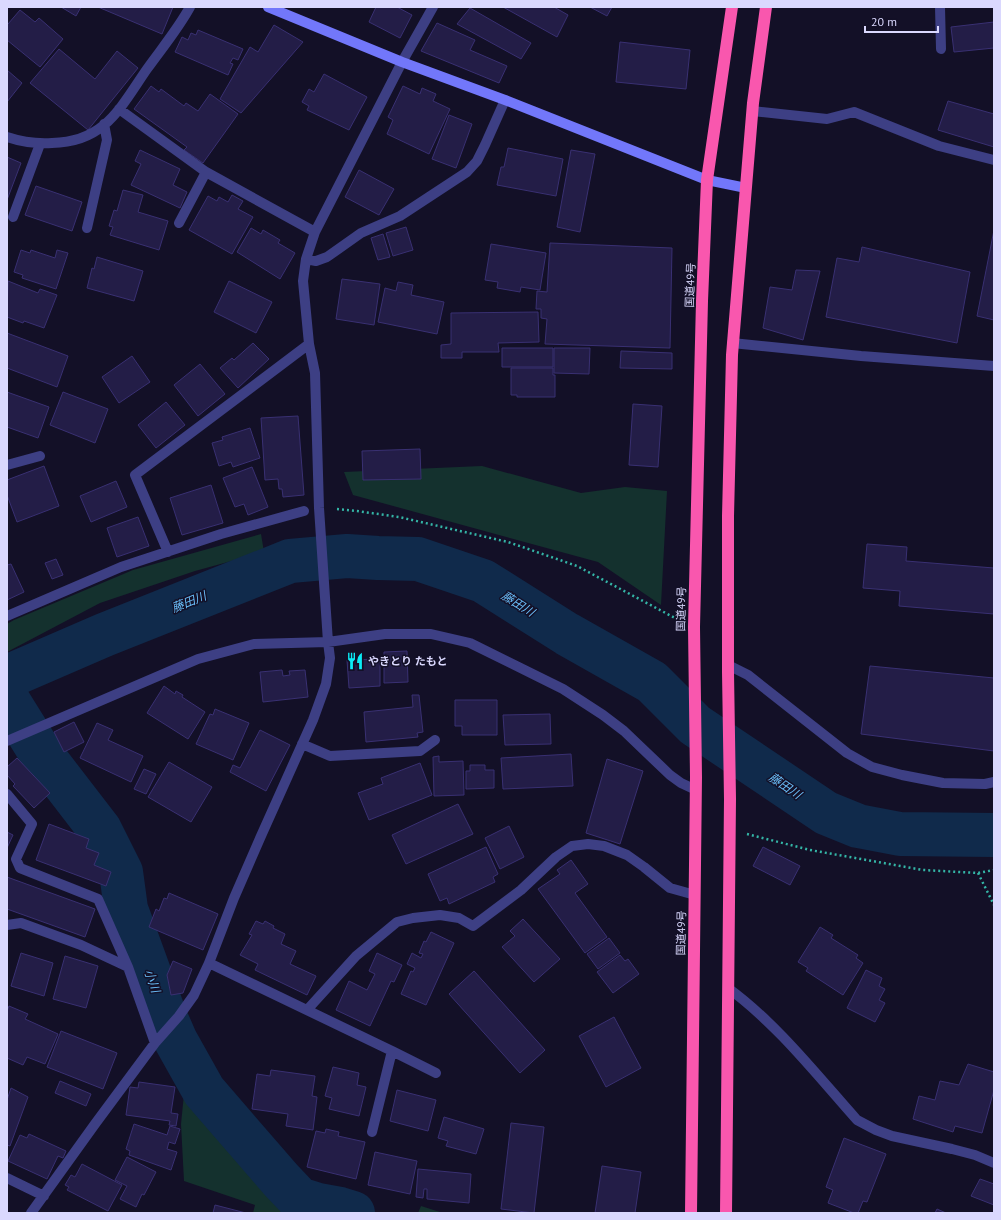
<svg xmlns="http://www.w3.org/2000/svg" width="1001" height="1220" viewBox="0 0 1001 1220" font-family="'PT Sans','Noto Sans JP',sans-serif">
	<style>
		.green { fill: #14312e }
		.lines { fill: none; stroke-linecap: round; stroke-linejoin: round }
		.river { stroke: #102a4b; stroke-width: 44 }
		.building { fill: #231d47; stroke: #393072 }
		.path { stroke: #34b5a6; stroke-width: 2.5; stroke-dasharray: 2 3; stroke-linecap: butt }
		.street { stroke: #3d3f84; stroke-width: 10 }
		.secondary { stroke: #7277fa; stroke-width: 10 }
		.highway { stroke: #f957ae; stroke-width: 12 }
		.labels { text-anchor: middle; stroke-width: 3; stroke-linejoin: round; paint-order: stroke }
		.street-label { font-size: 11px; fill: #dad8fe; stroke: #131027 }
		.poi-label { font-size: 11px; font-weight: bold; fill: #dad8fe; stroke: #131027; text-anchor: start }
		.water-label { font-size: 12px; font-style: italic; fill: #6abffa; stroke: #131027 }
	</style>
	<rect width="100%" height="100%" fill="#131027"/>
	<path class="green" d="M482,466L581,493L625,487L667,491L661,605L598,562L353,495L344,472Z
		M261,534L264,552L195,571L100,603L7,652V624L14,620L133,570Z
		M185,1084L220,1139L252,1163L297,1207L306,1213H253L255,1205L184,1181L181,1124Z
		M421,1206L443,1213H418Z"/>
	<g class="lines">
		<path class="river" d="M7,677L104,635L290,561L347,556L378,558L418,559L483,581L567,634L652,682L695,725L826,813L858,826L900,834L994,835
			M7,699L40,752L100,830L121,872L126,909L165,1016L176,1041L204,1091L281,1180L299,1199L318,1205L340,1209L353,1213"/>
	</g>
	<path class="building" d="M61,7H81L76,16Z
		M98,7H173L162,34Z
		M376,7H397L412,15L400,38L369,22Z
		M503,7H554L568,15L557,37Z
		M590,7H612L607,16Z
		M470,8L531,43L521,59L457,24Z
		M20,10L35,22L39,18L63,39L40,67L7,40V23L8,24Z
		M994,22V48L954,52L951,27Z
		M437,23L475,40L470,50L507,66L499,83L421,51Z
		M274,25L303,42L241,113L220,99L250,47L258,52Z
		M198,30L243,49L238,60L233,58L230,63L233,64L228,75L175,52L182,37L188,40L191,33L196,35Z
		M620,42L690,50L686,89L616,82Z
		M59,49L95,79L117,51L138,68L88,130L30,83Z
		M7,70L22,83L7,102Z
		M324,74L367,97L349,130L307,110L309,106L302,102L309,89L314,92Z
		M151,86L159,92L161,89L184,106L186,103L198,111L210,94L238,114L203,163L184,150L187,147L134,109Z
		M403,86L420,94L422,88L436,94L433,101L450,109L429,154L387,134L393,120L388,117Z
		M948,101L994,114V147L938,130Z
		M449,115L472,124L456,168L432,159Z
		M508,148L563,159L556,196L497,185L501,167H504Z
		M140,150L180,169L173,185L187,192L180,208L131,185L141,164L135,161Z
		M571,150L595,154L580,232L557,227Z
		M7,157L21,163L7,200Z
		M359,170L394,189L379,215L345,197Z
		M36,186L82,202L72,231L25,215Z
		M123,190L143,195L138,212L168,221L159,250L110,235L113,227L109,226L114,210L117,211Z
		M232,195L243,201L238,209L253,217L232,254L189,230L208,196L217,201L219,197L228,202Z
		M406,227L413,250L393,256L386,233Z
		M251,228L261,234L263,230L280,240L278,243L295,253L280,279L237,252Z
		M994,230V320L977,316Z
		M383,234L390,257L378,260L371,238Z
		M550,243L672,248L670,348L545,344L547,319L541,318V309H536L537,291L547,292Z
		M491,244L546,253L540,290L521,287L520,292L497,288L498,282L485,280Z
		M862,247L970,272L957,343L826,317L837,258L859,262Z
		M21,250L30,253L31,250L55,258L57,250L68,253L56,289L22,278L23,275L14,272Z
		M97,257L143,271L134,301L87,288L92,268L94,269Z
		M796,270L820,271L803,340L763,328L770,287L792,290Z
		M342,279L380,284L374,325L336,319Z
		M8,281L38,293L40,289L57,295L44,328L24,321L23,323L7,317Z
		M229,281L272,302L256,333L214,312Z
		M398,282L413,285L411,295L444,302L437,334L378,322L385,288L396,291Z
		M538,312L539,342L498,343L499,352H462V358H441V345L451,344V313Z
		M7,333L68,356L57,387L7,368Z
		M253,343L269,359L238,388L220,368L232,358L234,360Z
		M502,348H553V367H502Z
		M554,348H590L589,374L554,373Z
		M621,351L672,353V369L620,368Z
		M132,356L150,382L119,403L102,377Z
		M200,364L225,394L198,416L174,385Z
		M511,368H553V375H555V397H517V395H511Z
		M7,392L49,407L38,438L7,427Z
		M63,392L108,409L95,443L50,425Z
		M166,402L185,425L156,448L138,425Z
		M633,404L662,406L658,467L629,465Z
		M298,416L304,495L283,497L282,489H279L278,479L265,480L261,418Z
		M250,428L260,458L233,467L231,462L219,466L212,443L223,440L222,437Z
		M420,449L421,479L363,480L362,451Z
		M44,466L59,506L17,522L7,495V480Z
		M252,467L268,507L248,515L244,504L235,507L223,478Z
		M116,481L127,507L91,522L80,496Z
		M211,485L223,523L182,535L170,498Z
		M138,517L149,546L117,557L107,528Z
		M867,544L907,547L906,561L994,568V614L899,606L900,591L863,588Z
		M56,559L63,575L52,579L45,563Z
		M11,564L24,592L7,600V565Z
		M407,651L408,682L384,683V652Z
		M380,659V686L349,688L347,660Z
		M870,666L994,678V751L861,734Z
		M282,670L283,676L290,675L289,671L305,670L308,697L263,702L260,672Z
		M164,686L175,694L176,691L183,695L182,697L205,712L188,739L147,713Z
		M412,695H419L423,732L417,733L418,737L366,742L364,712L413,707Z
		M455,700H497V735H462V726H455Z
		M215,709L249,723L233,760L196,744L210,714L213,715Z
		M550,714L551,744L505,745L503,715Z
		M74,722L84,742L64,752L54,732Z
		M97,723L113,730L108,740L143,756L131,782L80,758Z
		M260,730L290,745L266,791L230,772L233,765L240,768Z
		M571,754L573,786L503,789L501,758Z
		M439,756V762L463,761L464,795L434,796L433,757Z
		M17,758L50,793L34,808L13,786L15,784L7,775V767Z
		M607,759L643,771L620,844L586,833Z
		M169,762L212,787L191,822L148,797Z
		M420,763L432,795L369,820L358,793L383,784L381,778Z
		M470,765H485V770H494V788L466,789V771H470Z
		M144,769L156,774L146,794L134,789Z
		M458,804L473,834L406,864L392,835Z
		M49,824L89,839L86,848L99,853L94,865L111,872L106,886L36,860Z
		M509,826L524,857L500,869L485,838Z
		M7,832L13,835L7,848Z
		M486,847L498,874L493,877L495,882L449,904L447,898L440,901L428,874Z
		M763,847L800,866L790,885L753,866Z
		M571,860L588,884L575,893L607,937L585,953L538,889L560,874L557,870Z
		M7,877L95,909L85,937L7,909Z
		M169,893L218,914L203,950L149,927L156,909L159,911L164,898L167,899Z
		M523,919L560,959L534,982L502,947L515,936L510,931Z
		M256,921L263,924L265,921L274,926L273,928L285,934L281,944L296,951L290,964L316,976L307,995L255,970L258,964L240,955L252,935L249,934Z
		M820,927L833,935L831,938L858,955L856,958L863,963L843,995L806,971L808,968L798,962Z
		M431,932L454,943L426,1005L401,994L411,971L413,972L415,968L407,964L412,953L421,958L423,954L419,953L424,941L426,942Z
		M609,938L620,953L598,969L587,954Z
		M21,953L53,963L44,996L11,986Z
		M377,953L402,965L394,982L391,981L370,1026L336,1010L349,981L367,990L375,974L369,971Z
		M620,955L625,961L628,959L639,974L613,993L597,972Z
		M65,956L98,966L86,1008L53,999Z
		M173,961L192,969L183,993L171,995L167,975Z
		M866,970L882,978L879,986L885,989L879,1000L885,1003L875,1022L847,1008Z
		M474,971L545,1050L520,1073L449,994Z
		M9,1006L28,1014L25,1019L58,1034L45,1064L27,1057L23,1065L7,1058V1011Z
		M614,1017L641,1068L606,1087L579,1036Z
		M61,1031L117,1053L103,1089L47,1067Z
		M968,1064L994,1072V1090L982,1133L955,1126L953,1132L913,1119L919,1096L935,1100L940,1081L959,1085Z
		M333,1067L359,1073L357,1085L366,1087L359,1116L329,1109L332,1098L325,1096Z
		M271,1070L315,1076L312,1096L317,1097L313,1130L286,1126L288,1114L252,1109L257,1074L270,1076Z
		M60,1081L91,1094L86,1106L55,1093Z
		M139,1082L175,1087L171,1113L178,1114L176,1126L169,1125L170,1121L126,1115L130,1087L138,1088Z
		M11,1088L28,1097L10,1146L7,1145V1100Z
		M397,1090L436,1100L428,1131L390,1121Z
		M444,1117L484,1129L476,1154L446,1146L448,1141L438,1138Z
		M511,1123L544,1127L534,1213L501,1209Z
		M134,1124L167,1135L170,1126L180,1129L175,1144L169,1142L167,1149L177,1152L171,1170L129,1155L130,1151L126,1149Z
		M326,1129L339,1132L338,1136L365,1142L356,1179L307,1167L316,1131L325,1133Z
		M29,1134L66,1151L63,1158L58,1156L47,1179L8,1161L20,1135L27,1138Z
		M844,1138L886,1154L867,1202L863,1201L858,1213H854L828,1203L833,1190L826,1187Z
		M375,1152L417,1161L410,1194L368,1185Z
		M127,1157L156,1172L144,1195L142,1194L136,1207L120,1199L127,1186L115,1180Z
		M82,1164L122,1185L108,1211L67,1190L69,1187L65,1185L71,1175L75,1177Z
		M602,1166L641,1172L635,1213H595Z
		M418,1169L471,1174L469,1203L427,1199V1189H424L423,1198L416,1197Z
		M980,1179L994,1184V1205L971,1196Z
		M215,1205L246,1213H213Z
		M937,1209L946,1213H935Z"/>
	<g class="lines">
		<path class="path" d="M337,509L357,511L399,517L508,542L577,566L675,618
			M747,834L810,850L923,870L978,873L994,870
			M978,873L994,905"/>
		<path class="street" d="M940,7L941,49
			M119,109L206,172L315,232
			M752,111L827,119L854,112L939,146L994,160
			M7,137C22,142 36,144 52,143C105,142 120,108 147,69C162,48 178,29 190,7
			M13,217L40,144
			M179,223L206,172
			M87,228L107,140L104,124
			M306,259L316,261L327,257L361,233L400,216L467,172L477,161L485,145L505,100
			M732,343L861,356L994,366
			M7,465L40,456
			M168,552L135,475L309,344
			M7,616L121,567L221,534L304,511
			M728,665L748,675L847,753L872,767L902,775L943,783L985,784L994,782
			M7,741L198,659L254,644L328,642L385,634H431L470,643L563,689L603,715L624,731L670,775L681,783L696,790
			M302,744L330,756L420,751L435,740
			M7,794L32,824L16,859L20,868L98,899L128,967L155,1043
			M7,925L21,923L81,945L128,967
			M209,963L392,1051L372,1132
			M728,988C777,1024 816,1074 857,1120L876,1130L892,1136L952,1149L975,1155L994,1163
			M307,1010L356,956L397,922L413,918L440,915L459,918L473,926L521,890L556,857L572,846L588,844L604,846L627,855L644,867L670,888L695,895
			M392,1051L436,1073
			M7,1178L44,1196
			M31,1213L95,1124L155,1043L179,1016L194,995L209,963L234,898L261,836L313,720L326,684L330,658L328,642L319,508L315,373L309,344L303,281L306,259L315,232L402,62L433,7"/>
		<path class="secondary" d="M268,7L402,62L505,100L707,180L746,188"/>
		<path class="highway" d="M691,1213L696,777L694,627L702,301L707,180L732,7
			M726,1213L730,799L728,672V516L732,355L753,103L766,7"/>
	</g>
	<defs>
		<g id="restaurant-bare" transform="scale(1.38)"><path d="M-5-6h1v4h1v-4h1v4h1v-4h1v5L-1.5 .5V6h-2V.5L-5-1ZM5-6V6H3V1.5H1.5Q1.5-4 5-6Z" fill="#0becf6" stroke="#131027" stroke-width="2.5" paint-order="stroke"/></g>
	</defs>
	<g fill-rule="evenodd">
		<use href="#restaurant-bare" x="355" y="661"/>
	</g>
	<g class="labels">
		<g class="street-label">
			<text transform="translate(690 285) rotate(-88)" y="4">国道49号</text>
			<text transform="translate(681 609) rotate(-89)" y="4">国道49号</text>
			<text transform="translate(681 933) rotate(-89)" y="4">国道49号</text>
		</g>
		<g class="poi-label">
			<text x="368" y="665">やきとり たもと</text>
		</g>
		<g class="water-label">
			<text transform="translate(189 602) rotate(-22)" y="4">藤田川</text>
			<text transform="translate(518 604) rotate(32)" y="4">藤田川</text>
			<text transform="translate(785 786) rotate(34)" y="4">藤田川</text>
			<text transform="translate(152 981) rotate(70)" y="4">小川</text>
		</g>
	</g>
	<rect width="1001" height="1220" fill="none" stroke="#dad8fe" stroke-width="16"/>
	<path d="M865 26v6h73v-6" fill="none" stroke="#dad8fe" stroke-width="2"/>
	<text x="871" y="26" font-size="12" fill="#dad8fe" stroke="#131027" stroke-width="3" paint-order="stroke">20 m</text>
</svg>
